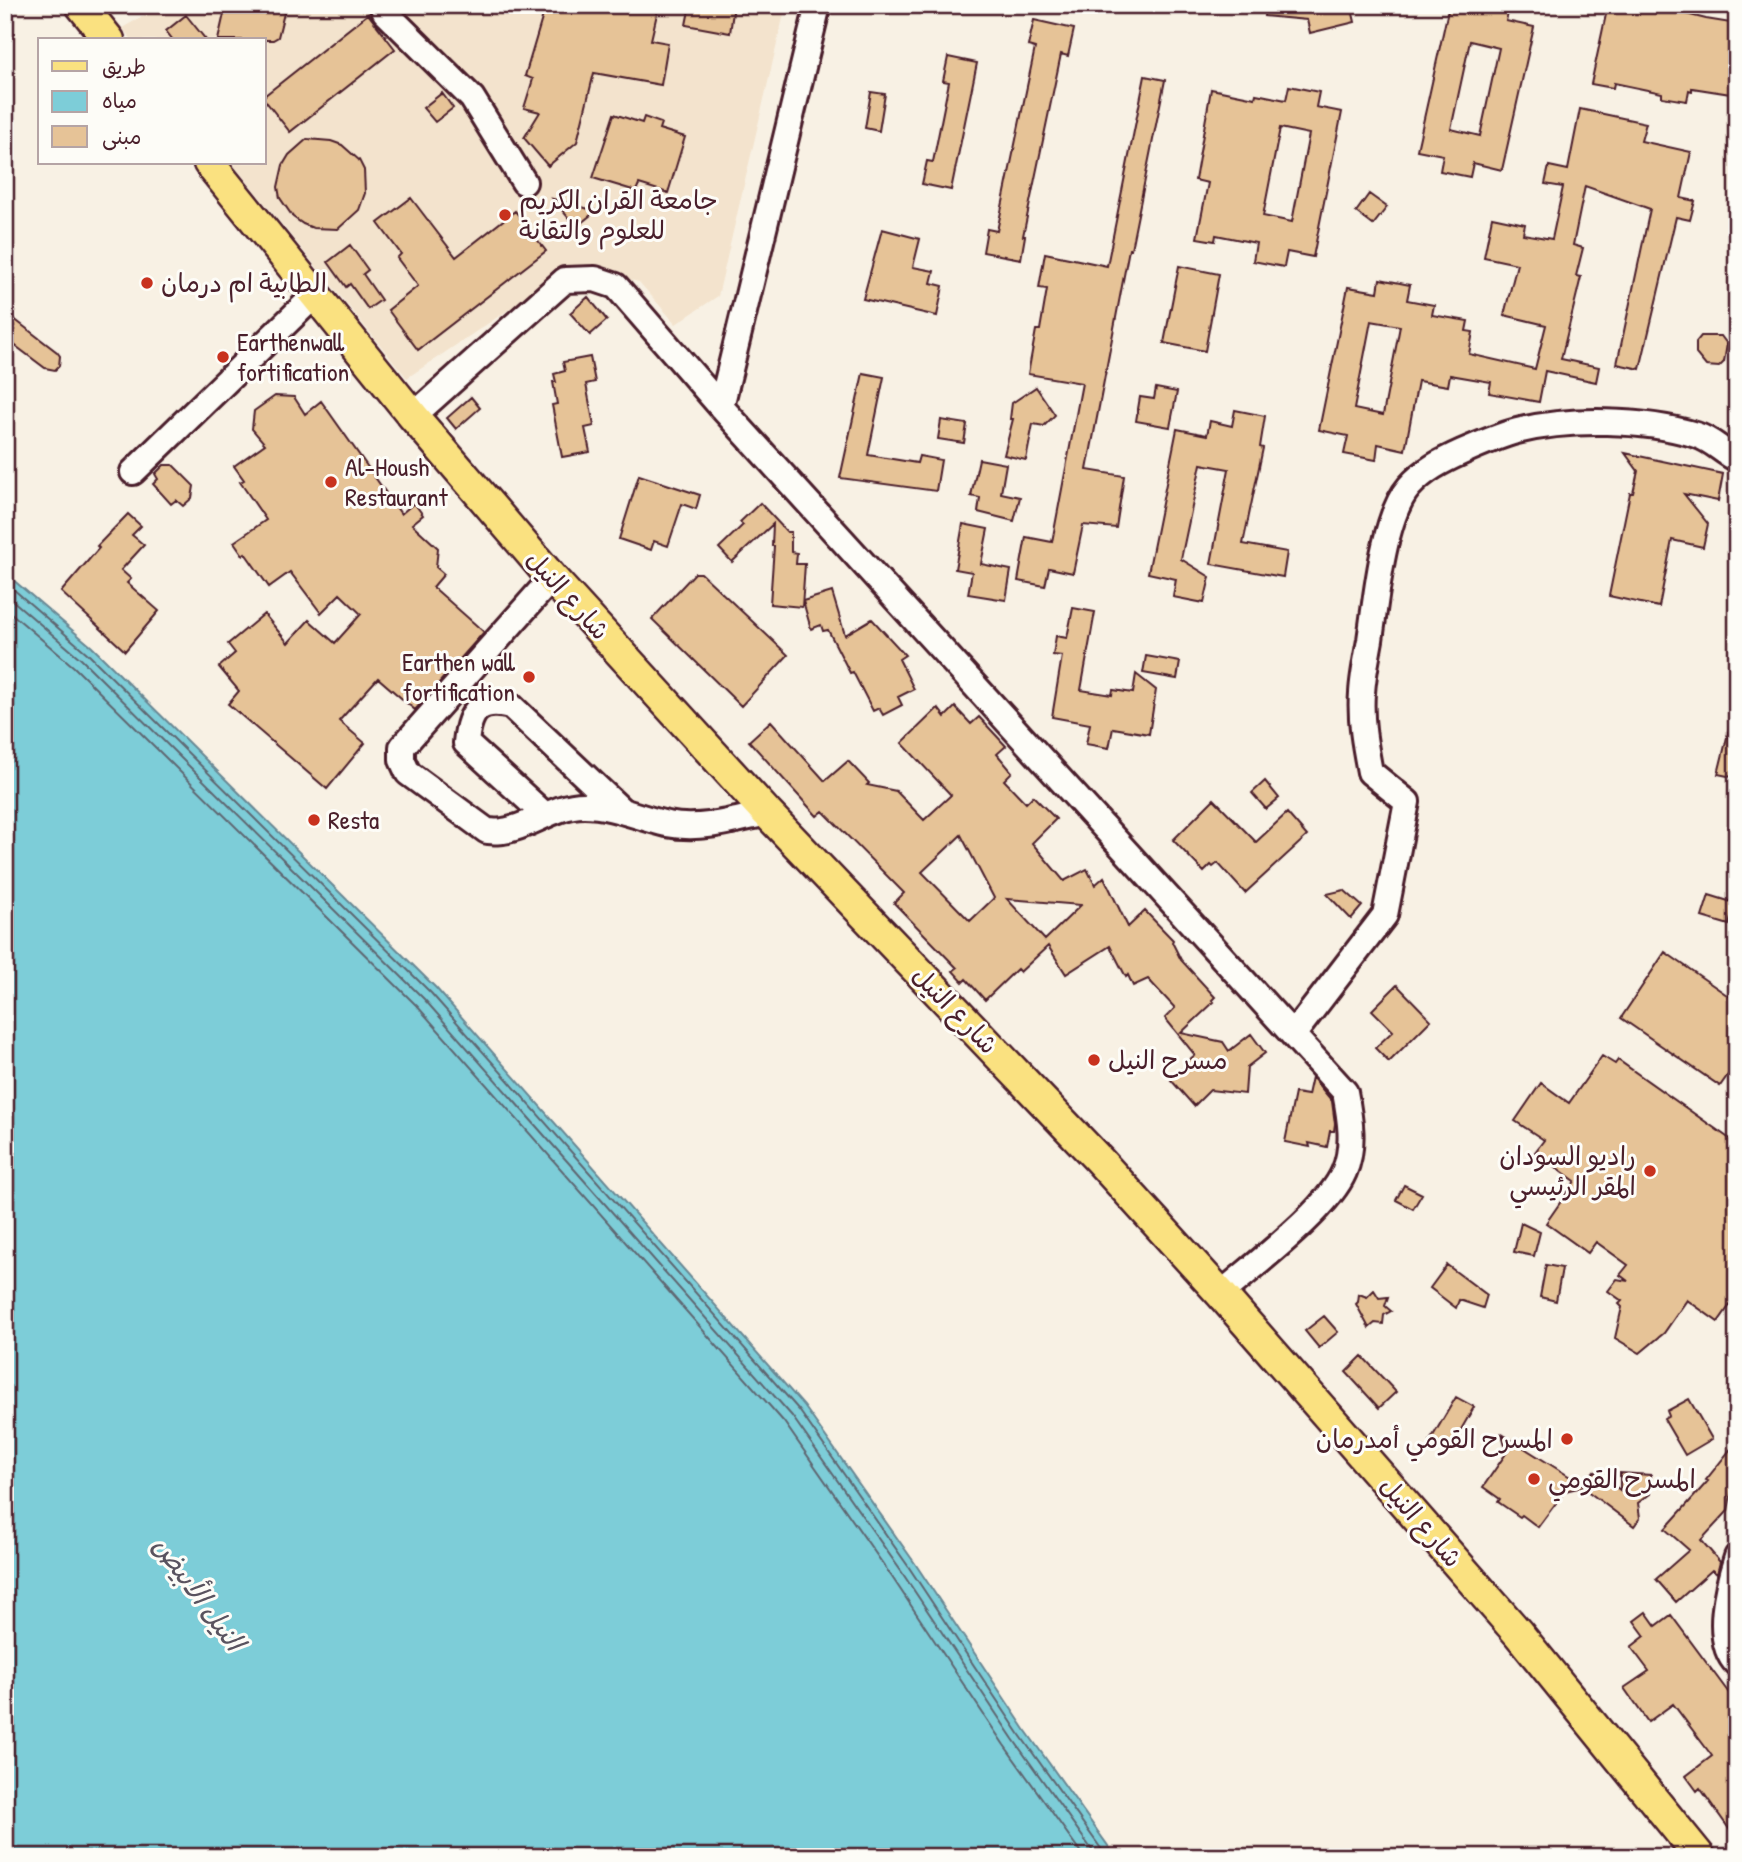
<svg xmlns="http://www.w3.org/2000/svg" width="1742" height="1862" viewBox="0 0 1742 1862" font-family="'Patrick Hand','Playpen Sans Arabic',sans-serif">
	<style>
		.built { fill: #f3e3cd }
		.water { fill: #7dcdd8; stroke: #698793; stroke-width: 2 }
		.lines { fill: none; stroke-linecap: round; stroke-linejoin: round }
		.shore { stroke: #5e6570; stroke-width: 2 }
		.building { fill: #e6c397; stroke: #4a1f2b; stroke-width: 2; fill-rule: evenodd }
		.minor-casing { stroke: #4a1f2b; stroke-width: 30 }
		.major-casing { stroke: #4a1f2b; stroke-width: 35 }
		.minor { stroke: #fdfcf7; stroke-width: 24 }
		.major { stroke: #fae180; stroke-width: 30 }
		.poi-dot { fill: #c8321e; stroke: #fdfcf7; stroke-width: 2.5 }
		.labels { text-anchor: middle; stroke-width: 6; stroke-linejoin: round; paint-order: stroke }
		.poi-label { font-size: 26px; fill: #4a1f2b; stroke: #fdfcf7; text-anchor: start }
		.street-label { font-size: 26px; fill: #4a1f2b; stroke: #fdfcf7 }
		.water-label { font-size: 28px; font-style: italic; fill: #59535f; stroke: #fdfcf7 }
	</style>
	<rect width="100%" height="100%" fill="#f8f1e4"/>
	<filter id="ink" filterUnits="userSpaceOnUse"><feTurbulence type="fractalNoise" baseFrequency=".0143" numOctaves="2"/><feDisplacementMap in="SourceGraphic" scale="14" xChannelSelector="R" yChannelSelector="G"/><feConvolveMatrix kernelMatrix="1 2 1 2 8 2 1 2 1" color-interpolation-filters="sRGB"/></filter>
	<g filter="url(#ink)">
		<path class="built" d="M163,5H786L718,296L676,324L639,282L572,267L407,378L232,163H264V40H132L122,28Z"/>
		<path class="water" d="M5,573L92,647L436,988L804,1406L914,1562L1026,1731L1116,1857H5Z"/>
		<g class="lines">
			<path class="shore" d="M5,582L87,653L431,993L799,1410L908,1566L1020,1735L1107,1857
				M5,594L81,659L424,999L792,1416L901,1571L1013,1739L1097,1857
				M5,608L74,667L417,1006L784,1422L892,1577L1004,1745L1084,1857"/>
		</g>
		<path class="building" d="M226,5H278L284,13L278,37L273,40H218Z
			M546,5H659L651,40L668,43L661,85L594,73L577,142L548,166L524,138L540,112L524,108L533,79L525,76Z
			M690,5H734L730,33L686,25Z
			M1265,5H1351L1355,22L1310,33L1307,20L1264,16Z
			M1477,5H1510L1506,21L1534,27L1502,170L1473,163L1470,177L1440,171L1443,155L1417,150L1449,6L1475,12ZM1470,41L1499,48L1480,136L1451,129Z
			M1608,5H1650L1706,19L1737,24V95L1692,88V91L1689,90L1687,101L1662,97V93L1614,83L1613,88L1591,84Z
			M368,14L395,49L290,132L264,99V96Z
			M186,15L206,40H173L166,31Z
			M1034,20L1074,29L1068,56L1061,54L1023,236H1025L1021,259L983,252L987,229L997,231L1035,48L1028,46Z
			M948,57L977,63L951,190L922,184L927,161L933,162L949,82L943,81Z
			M1145,76L1165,80L1131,249H1129L1087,470L1124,476L1116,528L1083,525L1073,573L1049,568L1045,586L1018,581L1026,537L1052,542L1082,383L1028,374L1036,330H1040L1047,289L1039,288L1045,253L1107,266Z
			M1289,86L1319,92L1316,107L1342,112L1313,257L1287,252L1284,267L1253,261L1256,243L1216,235L1215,241L1197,238L1208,183L1195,180L1211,89L1255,98L1256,94L1286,100ZM1280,128L1309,134L1292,222L1263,216Z
			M871,92L885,94L879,131L865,128Z
			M442,93L453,108L435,122L423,108Z
			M1580,109L1646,123L1641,141L1691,152L1681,198L1695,201L1690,220L1676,217L1640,369L1617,364L1650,209L1585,186L1573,245L1583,248L1576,276L1581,277L1561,359L1599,367L1596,382L1545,371L1539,402L1489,393L1491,382L1450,375L1448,386L1418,381L1405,450L1378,444L1376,460L1344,454L1348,436L1319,430L1348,287L1378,292L1380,279L1410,285L1407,300L1434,305L1432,315L1468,321L1466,331L1473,332L1469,354L1535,369L1546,325L1504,315L1517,264L1484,257L1492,217L1525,224L1523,234L1552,239L1563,187L1545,184L1549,166L1568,170ZM1371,321L1400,326L1383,415L1354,409Z
			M614,114L642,123L644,117L661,123L659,129L685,137L668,193L639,184L636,191L593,178Z
			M307,139L331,141L342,145L359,160L364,170L365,193L359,210L338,229L313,228L303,224L293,217L280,198L278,187L283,165L289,155Z
			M1369,194L1387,207L1373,225L1356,212Z
			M411,198L456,257L515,211L546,251L418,350L388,310L418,286L397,258L401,254L378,223Z
			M553,199L596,211L576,227Z
			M882,229L920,239L913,267L934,271L931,283L943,286L937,316L863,299Z
			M350,245L368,270L363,274L381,300L368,309L350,284L346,287L328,262Z
			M1179,266L1219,274L1205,351L1164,343Z
			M588,297L607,320L590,335L570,313Z
			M5,312L57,352L60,356L59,366L55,370L45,368L5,338Z
			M1701,336H1721L1727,344L1724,362L1719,367L1706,366L1696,354V342Z
			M590,357L595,382L586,384L594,426L585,428L590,452L562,457L552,405L557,404L553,382H556L554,374L565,371L563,362Z
			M863,373L884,377L868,455L917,463L919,456L941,460L936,491L840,478Z
			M1036,387L1055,415L1044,426L1033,424L1026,460L1004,455L1013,419H1010L1012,403Z
			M1156,388L1177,392L1170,427L1136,421L1140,397L1154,399Z
			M275,396L294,397L305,414L321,401L401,514L414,503L423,515L412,524L438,548L436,567L444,574L433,587L484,632L415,710L378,678L339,721L365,743L327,789L228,704L239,691L219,667L235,653L228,644L264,614L288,643L309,620L335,643L361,614L340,594L321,613L290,572L269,587L245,553L243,555L234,542L266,520L240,482L244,480L234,466L265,444L252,429L254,411Z
			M471,397L480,408L456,429L447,418Z
			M1235,410L1265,416L1260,447L1263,448L1243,544L1287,552L1283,577L1211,564L1229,469L1201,464L1181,559L1210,577L1204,603L1173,597L1176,579L1148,573L1177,429L1207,435L1210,421L1232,426Z
			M941,420L967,424L964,443L938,439Z
			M1625,453L1723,474L1718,501L1684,494L1708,524L1703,547L1672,540L1659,607L1609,596L1630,493H1633L1638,471Z
			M979,459L1006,464L1001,493L1020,497L1014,521L978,512L980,498L971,496Z
			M164,465H173L194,486L192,498L183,506L176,500L171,504L153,484L158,479L155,474Z
			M639,475L700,495L696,509L682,504L668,546L654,541L651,550L619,539Z
			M760,503L787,532H791V552L797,553L796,564H805L802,607L770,604L774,546H772L773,524L732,562L719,548L743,525L740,522Z
			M128,514L141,526L132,535L144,545L121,570L131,579L127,583L159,611L125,651L61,592L99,548L97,546Z
			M963,524L988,529L981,564L1011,570L1006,600L968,594L972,572L955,569Z
			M695,573H701L788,655L741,706L652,619Z
			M832,592L845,635L872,619L905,655L899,659L914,689L898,697L902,705L883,715L879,708L873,711L853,672L850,673L828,630L823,631L821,625L811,629L803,601Z
			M1073,608L1095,612L1081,690L1112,695L1113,690L1133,693L1136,674L1156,690L1149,734L1113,728L1109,748L1086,744L1090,724L1052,717L1062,656L1053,655L1056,636L1067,638Z
			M1146,656L1180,662L1177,679L1143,673Z
			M955,707L971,724L979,717L1006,746L997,754L1012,772L1004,780L1026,803L1033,796L1056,819L1032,843L1064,881L1087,869L1095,885L1104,877L1128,927L1145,911L1173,940L1172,942L1181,960L1215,997L1212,1000L1214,1002L1181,1033L1223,1042L1229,1051L1251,1034L1265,1053L1247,1067L1245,1094L1210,1090L1194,1106L1171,1080L1187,1065L1185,1063L1195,1055L1165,1018L1175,1008L1148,979L1133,986L1128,975L1126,977L1110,946L1066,974L1048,946L1020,972L1017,969L985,1000L966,979L963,982L953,971L957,968L894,903L904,893L823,811L817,816L749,741L771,721L825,781L848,761L869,783L867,785L896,791L924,820L951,795L902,743L938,708L945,717ZM961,835L994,898L970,921L922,872ZM1007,899L1081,905L1045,940Z
			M1731,721L1737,722V778L1718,774Z
			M1265,781L1279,798L1266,809L1252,793Z
			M1214,799L1256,842L1287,813L1307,836L1245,893L1218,863L1213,867L1211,865L1204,872L1173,840Z
			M1344,890L1362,906L1351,919L1327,894Z
			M1709,895L1735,903L1729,925L1702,917Z
			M1665,952L1737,1002V1062L1720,1086L1621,1018Z
			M1397,985L1431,1020L1389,1062L1375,1048L1393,1031L1372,1010Z
			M1602,1056L1615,1064L1618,1060L1737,1144V1295L1718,1322L1687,1300L1664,1333L1640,1353L1615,1338L1622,1307L1619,1304L1622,1301L1608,1291L1617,1279L1628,1281L1620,1275L1628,1265L1596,1242L1588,1253L1546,1223L1575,1181L1535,1152L1544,1140L1515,1121L1541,1083L1569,1103Z
			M1312,1077L1332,1101L1335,1124L1334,1131H1330L1327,1147L1309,1143L1310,1147L1285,1142L1295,1093L1308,1095Z
			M1404,1185L1422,1194L1413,1209L1396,1200Z
			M1521,1223L1540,1232L1534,1256L1514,1252Z
			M1447,1265L1487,1295L1483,1308L1459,1300L1456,1308L1430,1288Z
			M1546,1265L1562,1268L1556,1301L1540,1297Z
			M1374,1290L1379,1298L1388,1297L1385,1306L1391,1311L1384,1315L1383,1324L1375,1323L1369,1328L1356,1304L1358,1302L1359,1294L1367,1297Z
			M1324,1316L1338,1332L1319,1348L1305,1331Z
			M1362,1356L1396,1392L1379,1408L1346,1372Z
			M1456,1397L1474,1407L1448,1452L1430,1441Z
			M1689,1399L1712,1439L1685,1455L1664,1419L1669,1416L1667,1411Z
			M1502,1434L1583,1485L1594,1471L1620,1490V1473L1651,1475L1650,1494L1638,1503L1640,1518L1634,1526L1582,1487L1565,1491L1538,1527L1522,1515L1520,1517L1498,1502L1500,1499L1483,1487L1507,1452Z
			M1737,1441V1460L1728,1511L1701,1540L1720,1562L1717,1574L1712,1570L1676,1602L1656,1579L1689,1550L1665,1529L1708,1481L1706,1480Z
			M1646,1612L1656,1626L1671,1615L1737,1704V1840L1700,1788L1697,1791L1686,1776L1712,1756L1673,1704L1648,1722L1624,1688L1649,1671L1631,1647L1645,1636L1634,1621Z"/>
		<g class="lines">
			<g class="minor-casing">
				<path id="minor" d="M382,5L385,12L472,98L524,182
					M721,407L818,5
					M413,416L565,280L595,279L616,286L721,407L1345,1092C1350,1118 1355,1147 1344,1172C1328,1210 1254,1265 1221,1294
					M133,472L316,294
					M552,578L402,747V760L408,773L487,831C492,831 498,832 503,831C531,827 554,805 584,805C612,805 640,818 667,824C701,831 735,820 767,813
					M545,815L466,743C469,712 478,698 511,706L622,811
					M1293,1035L1385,915L1407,802L1370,772C1365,746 1360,720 1362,693C1363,675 1367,657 1370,640C1376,600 1383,517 1409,487C1424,470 1442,461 1462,452C1480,444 1498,436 1517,431C1569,418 1644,419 1696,435C1713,440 1722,452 1737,459
					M1737,1557C1728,1584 1713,1641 1737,1664"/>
			</g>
			<g class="major-casing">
				<path id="major" d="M81,5L109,40
					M209,163L413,416L552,578L767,813L1099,1160L1221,1294L1518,1633L1700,1857"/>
			</g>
			<use href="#minor" class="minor"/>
			<use href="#major" class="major"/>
		</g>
	</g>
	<g class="poi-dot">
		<circle cx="505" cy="215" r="7"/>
		<circle cx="147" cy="283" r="7"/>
		<circle cx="223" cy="357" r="7"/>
		<circle cx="331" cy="482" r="7"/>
		<circle cx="529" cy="677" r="7"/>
		<circle cx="314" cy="820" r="7"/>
		<circle cx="1094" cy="1060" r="7"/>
		<circle cx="1650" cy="1171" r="7"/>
		<circle cx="1567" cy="1439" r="7"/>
		<circle cx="1534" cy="1479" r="7"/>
	</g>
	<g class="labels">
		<g class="poi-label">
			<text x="519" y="209">جامعة القران الكريم<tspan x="519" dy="30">للعلوم والتقانة</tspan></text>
			<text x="161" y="292">الطابية ام درمان</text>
			<text x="237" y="351">Earthenwall<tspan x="237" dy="30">fortification</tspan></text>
			<text x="345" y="476">Al-Housh<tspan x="345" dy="30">Restaurant</tspan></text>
			<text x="515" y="671" text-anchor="end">Earthen wall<tspan x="515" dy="30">fortification</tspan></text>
			<text x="328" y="829">Resta</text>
			<text x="1108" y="1069">مسرح النيل</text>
			<text x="1636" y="1165" text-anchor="end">راديو السودان<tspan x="1636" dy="30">المقر الرئيسي</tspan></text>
			<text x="1553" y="1448" text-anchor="end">المسرح القومي أمدرمان</text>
			<text x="1548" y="1488">المسرح القومي</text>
		</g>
		<g class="street-label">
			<text transform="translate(568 595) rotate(48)" y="9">شارع النيل</text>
			<text transform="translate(955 1010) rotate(46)" y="9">شارع النيل</text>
			<text transform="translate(1421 1522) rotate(49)" y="9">شارع النيل</text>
		</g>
		<g class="water-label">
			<text transform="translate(199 1593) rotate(54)" y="10">النيل الأبيض</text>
		</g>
	</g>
	<rect width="1742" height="1862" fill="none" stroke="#fdfcf7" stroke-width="28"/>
	<rect x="14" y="14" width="1714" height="1834" fill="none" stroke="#4a1f2b" stroke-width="2.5" filter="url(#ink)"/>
	<rect x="38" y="38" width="228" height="126" fill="#fdfcf7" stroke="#b5a4a5" stroke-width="2"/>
	<rect x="52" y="61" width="35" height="10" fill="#fae180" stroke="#b5a4a5" stroke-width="2"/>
	<text x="102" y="74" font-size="21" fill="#4a1f2b">طريق</text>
	<rect x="52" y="91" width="35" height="21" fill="#7dcdd8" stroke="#b5a4a5" stroke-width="2"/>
	<text x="102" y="108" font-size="21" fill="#4a1f2b">مياه</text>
	<rect x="52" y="126" width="35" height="21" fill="#e6c397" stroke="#b5a4a5" stroke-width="2"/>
	<text x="102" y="144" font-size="21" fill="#4a1f2b">مبنى</text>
</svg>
